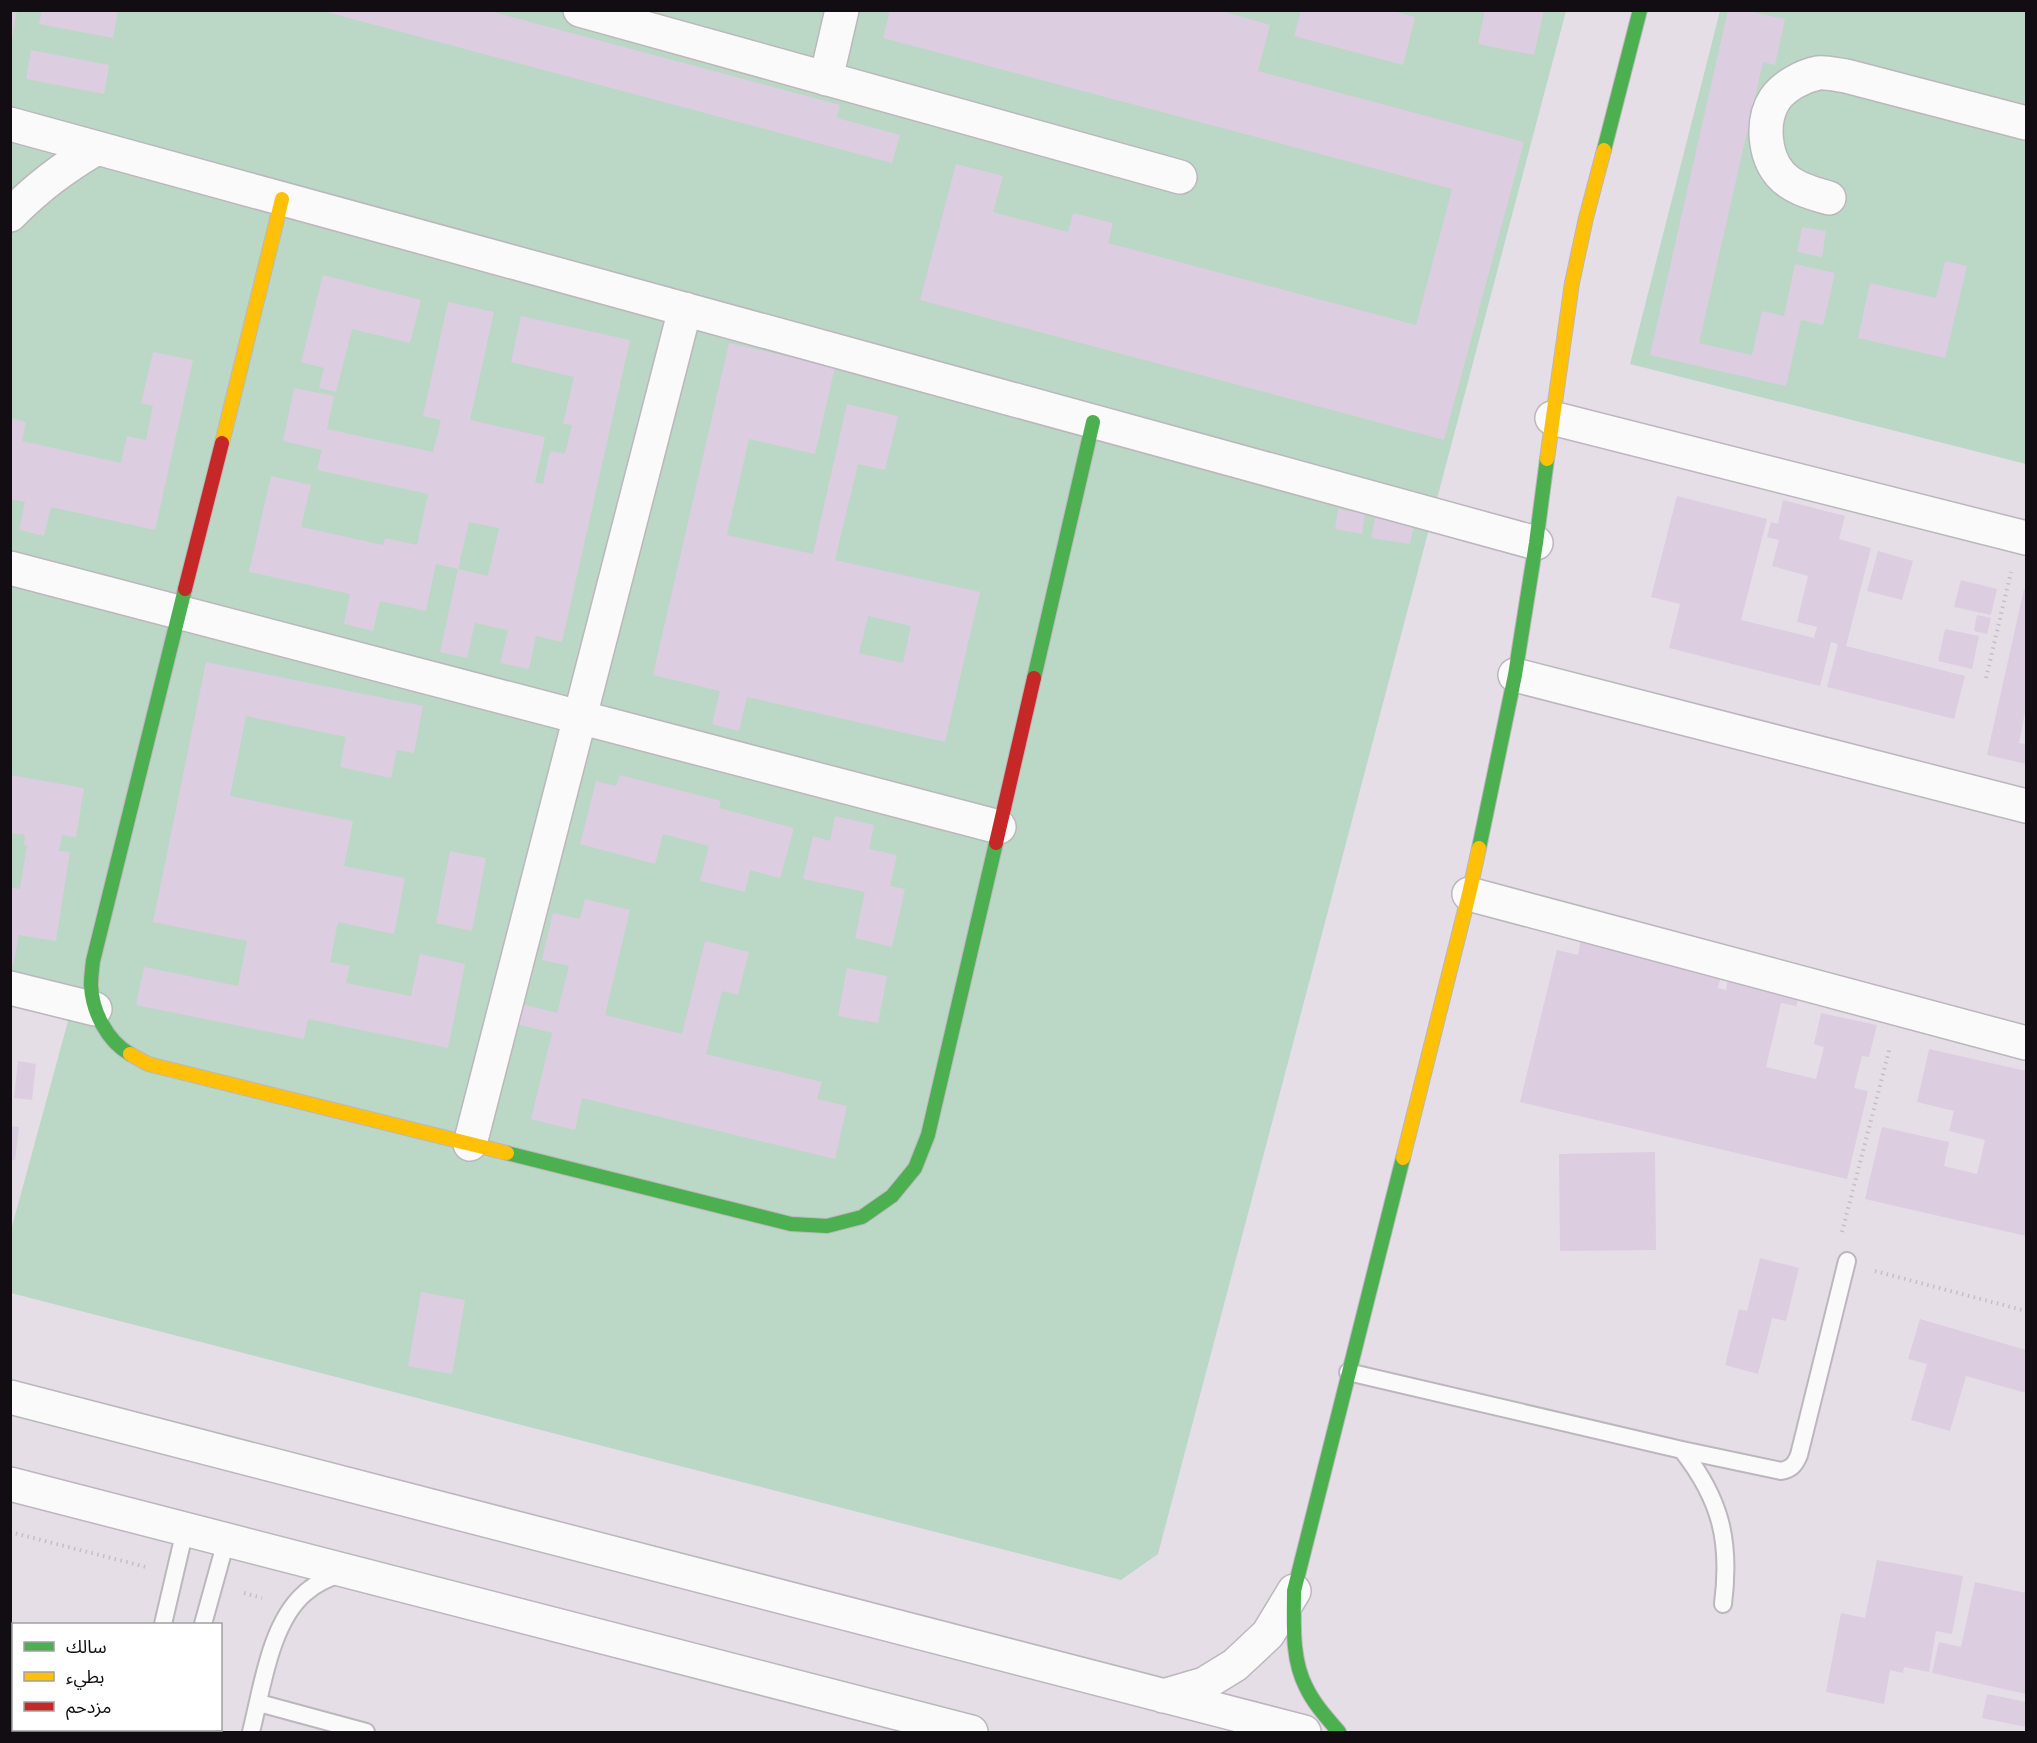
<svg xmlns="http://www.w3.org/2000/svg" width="2037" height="1743" viewBox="0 0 2037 1743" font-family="'Source Serif 4','Noto Sans Arabic',serif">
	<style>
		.garden { fill: #bad8c5 }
		.building { fill: #ddcde0; fill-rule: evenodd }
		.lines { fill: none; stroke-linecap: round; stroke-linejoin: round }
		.lane-casing { stroke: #bcb6bd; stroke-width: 20 }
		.street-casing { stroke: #bcb6bd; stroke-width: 36 }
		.fast-casing { stroke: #bcb6bd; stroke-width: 16 }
		.slow-casing { stroke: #bcb6bd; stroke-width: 16 }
		.jam-casing { stroke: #bcb6bd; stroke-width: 16 }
		.path { stroke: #c3c0c3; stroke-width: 4; stroke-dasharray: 1.5 4.5; stroke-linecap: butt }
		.lane { stroke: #fbfafb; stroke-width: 16 }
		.street { stroke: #fbfafb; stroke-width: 33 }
		.fast { stroke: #4caf50; stroke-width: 14 }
		.slow { stroke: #ffc107; stroke-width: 14 }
		.jam { stroke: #c62828; stroke-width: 14 }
	</style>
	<rect width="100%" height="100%" fill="#e5dee7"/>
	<path class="garden" d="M10,11H1566L1158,1554L1121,1580L11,1293V1230L68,1021L11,1005Z
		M1720,11H2026V464L1630,364Z"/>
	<path class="building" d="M10,10H17L12,41H10Z
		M42,10H118L113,38L39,24Z
		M319,10H486L840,105L837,118L900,135L892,163Z
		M890,10H1218L1270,25L1258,71L1524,142L1444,440L920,300L956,164L1003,176L993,212L1068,232L1073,213L1113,223L1108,243L1416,325L1452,189L883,38Z
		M1301,10H1389L1415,17L1403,65L1294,36Z
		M1485,10H1544L1534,55L1478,44Z
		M1728,10H1744L1785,19L1775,65L1763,62L1699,343L1752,355L1762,311L1784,316L1795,264L1835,273L1823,325L1801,320L1786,386L1650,355Z
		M31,50L109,65L104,94L26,79Z
		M1802,227L1826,231L1822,257L1797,252Z
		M1945,261L1967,266L1945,358L1858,338L1870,283L1936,298Z
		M323,275L421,300L410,343L352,329L336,392L319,388L324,368L301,362Z
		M448,302L494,312L470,420L545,437L535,482L543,484L550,451L565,454L572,425L563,424L574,377L511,362L521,316L630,340L562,642L536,636L529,669L500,663L508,630L475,623L467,658L440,652L458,569L488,576L499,528L469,522L458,569L436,564L426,611L380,601L373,631L344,624L350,594L249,572L271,476L311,485L301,527L383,545L385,538L417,545L428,494L317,470L322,450L283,441L294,388L334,396L327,429L433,452L441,420L423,416Z
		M729,343L835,367L815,454L749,439L727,535L813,554L847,404L898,416L885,470L858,464L835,560L980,592L945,742L747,697L739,731L712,724L720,691L653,675ZM868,616L911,626L903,663L859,653Z
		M153,352L193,360L155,530L51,507L44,536L19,530L25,502L10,499V418L26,422L22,441L121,463L127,436L146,440L153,406L141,403Z
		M1677,496L1767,519L1741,620L1814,638L1817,627L1797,622L1808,576L1772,566L1779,540L1767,537L1771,522L1778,524L1783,500L1845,516L1839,539L1871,548L1846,646L1965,676L1954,719L1827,687L1838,644L1831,642L1820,686L1669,648L1680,604L1651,597Z
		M1338,509L1365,514L1362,534L1335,529Z
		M1375,517L1414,524L1410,544L1371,538Z
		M1878,551L1913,561L1902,600L1867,591Z
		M1961,580L1997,589L1991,615L1954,607Z
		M2024,589H2026V707L2019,743L2026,744V764L1987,755Z
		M1977,615L1991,618L1987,634L1974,631Z
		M1945,629L1979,636L1972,669L1938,661Z
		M206,662L423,706L414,753L397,750L391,778L340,767L346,737L246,716L230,796L353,821L344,866L405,878L394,934L338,922L330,962L350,966L346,983L411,996L420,954L465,964L448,1048L308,1019L304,1039L136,1005L144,967L238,986L247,941L153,922Z
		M10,775L84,788L76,837L62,835L59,851L70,852L56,941L19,935L13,967H10V887L20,889L27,845H24L25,835L10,833Z
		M620,775L721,801L719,808L794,828L780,878L750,870L745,892L700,881L709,846L663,834L655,864L580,844L596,781L616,786Z
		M835,816L874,825L869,849L897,855L890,886L905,889L892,947L855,938L865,892L803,879L813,836L830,841Z
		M450,851L486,858L472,931L436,923Z
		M585,899L630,910L605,1015L682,1034L705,941L749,952L738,995L722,991L706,1054L822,1082L817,1099L847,1106L835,1159L582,1098L575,1130L531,1119L552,1033L517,1024L522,1004L557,1013L569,966L542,960L553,913L580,919Z
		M1581,939L1722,971L1718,988L1726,990L1728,977L1799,995L1796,1006L1781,1003L1766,1067L1816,1079L1824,1047L1814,1044L1821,1013L1877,1025L1869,1057L1862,1056L1854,1088L1868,1091L1847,1179L1520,1102L1557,950L1578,955Z
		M847,968L887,976L878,1023L838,1016Z
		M1929,1049L2026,1071V1236L1865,1199L1882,1127L1949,1142L1944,1166L1977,1174L1985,1140L1949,1131L1954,1111L1917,1102Z
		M18,1061L36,1064L32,1100L14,1098Z
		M10,1126L19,1127L15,1160L10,1159Z
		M1655,1152L1656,1250L1560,1251L1559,1154Z
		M1760,1258L1799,1268L1786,1321L1772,1318L1758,1374L1725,1365L1739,1309L1747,1311Z
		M421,1292L465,1300L452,1374L408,1366Z
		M1920,1319L2026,1350V1393L1966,1376L1950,1431L1911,1420L1927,1364L1908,1359Z
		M1877,1560L1963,1576L1952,1634L1936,1631L1929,1672L1904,1667L1903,1673L1890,1670L1884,1704L1826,1692L1841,1613L1865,1618Z
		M1975,1582L2026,1593V1694L1932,1673L1939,1642L1961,1647Z
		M10,1673L14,1674V1730H66L65,1732H10Z
		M1987,1694L2026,1702V1727L1982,1718Z"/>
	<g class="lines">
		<g class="lane-casing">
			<path id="lane" d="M1348,1372L1682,1450L1781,1471C1791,1469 1795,1465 1799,1455L1847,1261
				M1682,1450C1721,1500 1731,1541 1723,1604
				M163,1624L185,1530
				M203,1624L226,1541
				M10,1639L14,1640
				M259,1703L366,1732
				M159,1732V1730
				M251,1732C262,1689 270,1623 305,1593C316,1583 329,1578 342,1573"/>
		</g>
		<g class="street-casing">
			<path id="street" d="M580,10L1180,177
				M826,79L842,10
				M10,124L1536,543
				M1829,198C1812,193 1792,188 1780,174C1764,155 1761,120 1775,99C1784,86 1803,76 1818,73C1827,72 1837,75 1846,76L2026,123
				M10,215C38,187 63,168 97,148
				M1552,418L2026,538
				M10,568L999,827
				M1515,675L2026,806
				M1469,894L2026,1043
				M10,988L95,1009
				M470,1144L685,309
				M10,1397L1304,1732
				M10,1484L971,1732
				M1163,1696L1204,1684L1235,1665L1268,1634L1294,1591"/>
		</g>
		<g class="fast-casing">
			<path id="fast" d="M1604,150L1640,10
				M1034,678L1093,422
				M1479,848L1515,675L1536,543L1547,459
				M130,1054C107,1041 92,1011 91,985C91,977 92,969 93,961L185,589
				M507,1153L791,1224L827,1226L862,1217L892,1196L915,1168L928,1135L996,843
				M1339,1732C1327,1718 1314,1704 1306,1687C1291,1658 1294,1622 1294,1591L1403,1158"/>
		</g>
		<g class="slow-casing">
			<path id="slow" d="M222,443L282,199
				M1547,459L1572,283L1586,218L1604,150
				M130,1054L148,1064L507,1153
				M1403,1158L1469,894L1479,848"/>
		</g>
		<g class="jam-casing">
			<path id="jam" d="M185,589L222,443
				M996,843L1034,678"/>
		</g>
		<path class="path" d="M1986,678L2011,572
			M1842,1232L1890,1047
			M1875,1271L2026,1311
			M10,1532L146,1567
			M244,1593L262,1598"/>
		<use href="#lane" class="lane"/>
		<use href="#street" class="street"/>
		<use href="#fast" class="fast"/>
		<use href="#slow" class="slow"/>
		<use href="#jam" class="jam"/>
	</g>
	<rect width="2037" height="1743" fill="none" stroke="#120d13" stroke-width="24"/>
	<rect x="12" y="1623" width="210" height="108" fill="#ffffff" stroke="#a09ea1" stroke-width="1.5"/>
	<rect x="24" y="1642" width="30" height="9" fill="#4caf50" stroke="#a09ea1" stroke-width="1.5"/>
	<text x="66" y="1653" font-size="18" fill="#120d13">سالك</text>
	<rect x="24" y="1672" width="30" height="9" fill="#ffc107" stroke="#a09ea1" stroke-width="1.5"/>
	<text x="66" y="1683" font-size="18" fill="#120d13">بطيء</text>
	<rect x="24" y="1702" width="30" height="9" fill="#c62828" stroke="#a09ea1" stroke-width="1.5"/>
	<text x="66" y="1713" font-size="18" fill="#120d13">مزدحم</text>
</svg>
